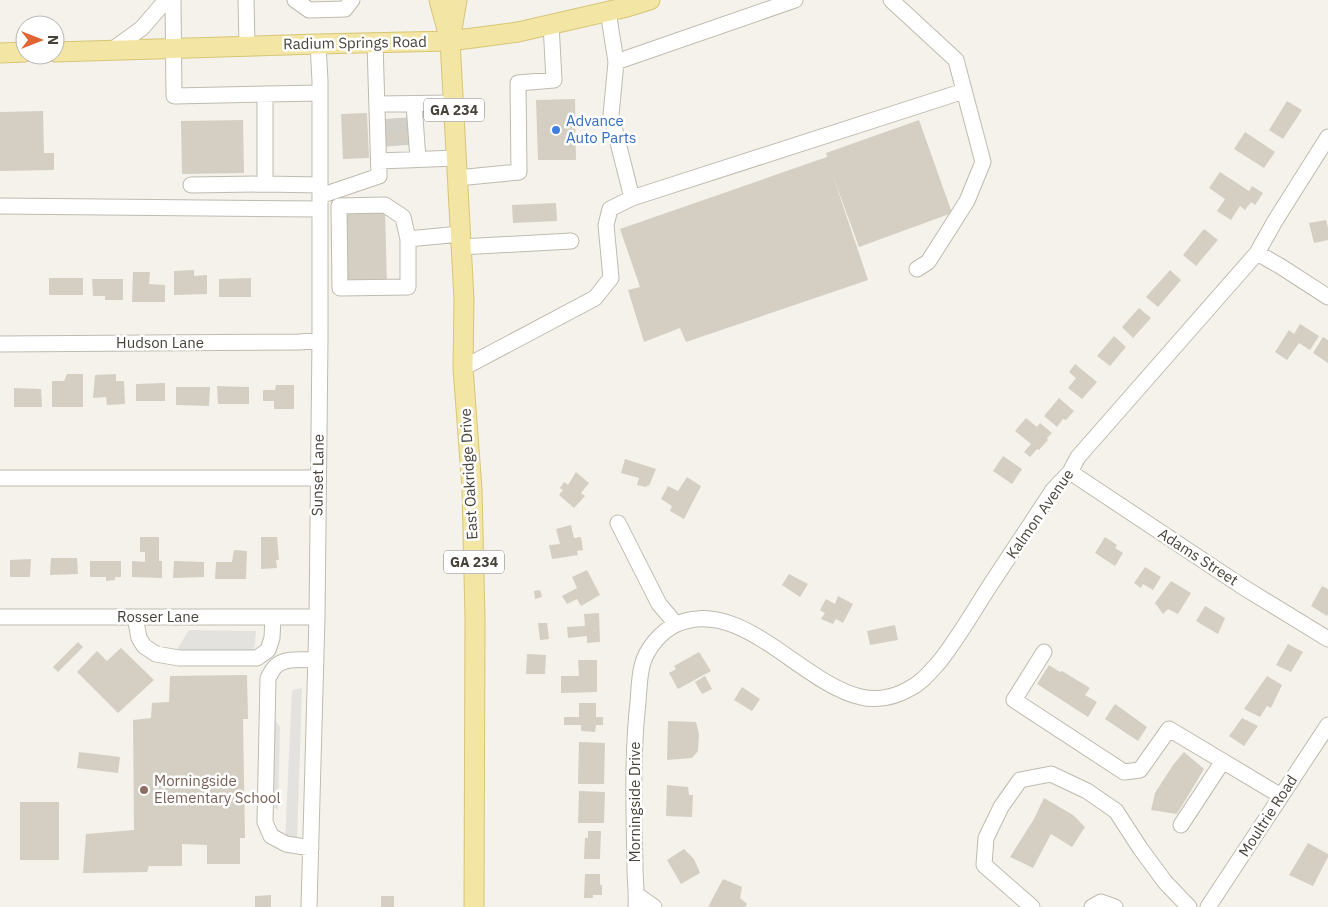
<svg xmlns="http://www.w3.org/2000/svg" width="1328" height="907" viewBox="0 0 1328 907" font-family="'IBM Plex Sans',sans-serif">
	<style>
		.parking { fill: #e3e2df }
		.building { fill: #d4cfc2 }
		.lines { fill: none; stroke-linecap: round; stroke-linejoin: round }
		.minor-tunnel { stroke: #d1cfc8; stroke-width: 15; stroke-dasharray: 15 8; stroke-linecap: butt }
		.minor-casing { stroke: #bebbaf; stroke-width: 17 }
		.major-casing { stroke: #d6c676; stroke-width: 21 }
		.minor { stroke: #fff; stroke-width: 15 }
		.major { stroke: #f3e6a5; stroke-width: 19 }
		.shop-dot { fill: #3f7fe0; stroke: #fff; stroke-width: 2 }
		.education-dot { fill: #8d6e63; stroke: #fff; stroke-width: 2 }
		.labels { text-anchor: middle; stroke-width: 5; stroke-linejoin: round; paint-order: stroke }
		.shield { fill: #fff; stroke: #7e7b75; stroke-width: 1 }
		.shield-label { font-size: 14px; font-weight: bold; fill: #47433a }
		.street-label { font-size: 15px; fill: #47433a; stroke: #fff }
		.shop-label { font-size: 15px; fill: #366cbe; stroke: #fff; text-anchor: start }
		.education-label { font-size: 15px; fill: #785e54; stroke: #fff; text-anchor: start }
	</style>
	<rect width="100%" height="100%" fill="#f4f2eb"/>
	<path class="parking" d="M189,630L256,631L254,653H175Z
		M302,688L297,841L285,840L292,690Z
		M271,715L280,727L278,810L266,802Z"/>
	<path class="building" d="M575,99L576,160H538L536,100Z
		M1287,101L1302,110L1283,139L1269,130Z
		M43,111L44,153H54V170L0,171V112Z
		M367,113L369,158L343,159L341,114Z
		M413,117L415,144L386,146L385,119Z
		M243,120L244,173L182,174L181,121Z
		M919,120L952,213L859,247L833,176L868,280L686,342L680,328L644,342L628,290L640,287L620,229L827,157L826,153Z
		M1245,132L1275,152L1264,168L1234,149Z
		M1220,172L1249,191L1252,186L1263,193L1255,205L1251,202L1245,210L1240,206L1231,220L1217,211L1225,199L1209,188Z
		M556,203L557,221L513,223L512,205Z
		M385,209L387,285L347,286L345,211Z
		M1326,220L1328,228V240L1314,243L1309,223Z
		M1204,229L1218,240L1196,266L1183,255Z
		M194,270V276L207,275V294L174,295V271Z
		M1170,270L1181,280L1158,307L1146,297Z
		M133,272H150L149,284L165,285V302H132Z
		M49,278H83V295H49Z
		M251,278V297H219V279Z
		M92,279H123V300H105V296H93Z
		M1139,308L1151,318L1133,338L1122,327Z
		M1300,324L1319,336L1310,350L1299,343L1287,360L1275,352L1289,330L1294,334Z
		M1114,336L1126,347L1110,366L1097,356Z
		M1323,337L1328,340V363L1313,353Z
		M1075,364L1097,382L1082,399L1068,388L1076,378L1069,372Z
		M67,374H83V407H52V381H64Z
		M116,374V381H124L125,404L107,405L106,397L93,398L95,375Z
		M165,383V401H136V384Z
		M276,385H294V409H274V401H263V390H275Z
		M217,386L249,387V404H218Z
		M176,387H210L209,406L176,405Z
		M14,388L41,389L42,407H14Z
		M1059,398L1074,411L1066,420L1063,419L1057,427L1044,416Z
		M1026,418L1037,427L1040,423L1052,433L1047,438L1048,440L1039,450L1037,449L1030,457L1024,452L1031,444L1015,431Z
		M1003,456L1022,469L1012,484L993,471Z
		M625,459L656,469L649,486L648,485L646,487L637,485L639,478L621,473Z
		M576,472L589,483L581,493L585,496L574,508L559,495L563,490L560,488L564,482L568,485Z
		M687,477L701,486L684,519L670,511L672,506L661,499L668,486L678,491Z
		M571,525L574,538L581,537L583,550L577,551L578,555L552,559L549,545L560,544L556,529Z
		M140,537H159V561H162V578L132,577V561L145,562V552H140Z
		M261,537H277L279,560H276L277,568L261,569Z
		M1105,537L1117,545L1115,548L1123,553L1115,566L1095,553Z
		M234,550L247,551L246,579H215L216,562H232Z
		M51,558H77L78,574L50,575Z
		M31,559L30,577H10V560Z
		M90,561H121V577H115V580L106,581V577H90Z
		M174,561L204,562V577L173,578Z
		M1145,567L1161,577L1153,590L1143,584L1141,588L1134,583Z
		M587,570L600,595L581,606L577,599L567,604L562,596L577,588L572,577Z
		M789,574L808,584L800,597L782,585Z
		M1171,581L1191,593L1178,614L1168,609L1163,614L1155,603Z
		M1322,586L1328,589V614L1327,616L1311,606Z
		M540,590L542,597L535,599L534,591Z
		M838,596L853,604L843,623L836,619L833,624L821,619L825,613L820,610L826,599L835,604Z
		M1205,606L1225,618L1218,634L1196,621Z
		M599,613L600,642L587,643V636L568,638L567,627L585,626L584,614Z
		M538,623H547L549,639L540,640Z
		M895,625L898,640L870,645L867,631Z
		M78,642L83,647L58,672L53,667Z
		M1288,644L1303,652L1291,672L1276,665Z
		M121,648L154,680L118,713L77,672L97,651L107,661Z
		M699,652L711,671L678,689L669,673L676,669L674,666Z
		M527,654L546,655L545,674H526Z
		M578,660H597V692L561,693V676H579Z
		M1049,665L1060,672L1062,671L1090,688L1085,695L1097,702L1088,717L1037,684Z
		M247,675L248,719H243L245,838H240V864H207V845L182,844V866H149L147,872L83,873L86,834L134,830L133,720L151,718L152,703L169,702L170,676Z
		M705,676L712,689L702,694L695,682Z
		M1267,676L1282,685L1271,708L1267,706L1260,717L1244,709Z
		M742,687L760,699L752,711L734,700Z
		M579,703H596V717H603V725H596L595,732L581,731V725H564V717H579Z
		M1115,704L1147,727L1138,741L1105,719Z
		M1242,718L1258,726L1244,746L1229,736Z
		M668,721L696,722L699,734L698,751L692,758L667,760Z
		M579,742L605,743L604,784H578Z
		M79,752L120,757L118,773L77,768Z
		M1184,752L1204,769L1177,814L1151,810L1155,793L1173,765Z
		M667,785L688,787L689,795H693L692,817L666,816Z
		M579,791L605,792L604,823H578Z
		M1044,798L1073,815L1085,827L1072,847L1051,834L1033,868L1010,857L1034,819Z
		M20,802H59V860H20Z
		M588,831H601L600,859H584L585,838H588Z
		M1308,843L1328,854V857L1313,886L1289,875Z
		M684,849L694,859L700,873L681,884L667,860Z
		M585,874H600V885H602V895H593V898H584Z
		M723,879L742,887L740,898L747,904L745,907H708Z
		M271,895V907H255V896Z
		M381,896H394V907H381Z"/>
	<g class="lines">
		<path class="minor-tunnel" d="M404,118L406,145
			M392,119L394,146"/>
		<g class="minor-casing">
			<path id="minor" d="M173,0L174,96L320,93
				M246,0L247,46
				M295,0L309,10L345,9L352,0
				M891,0L956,60L983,162L967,201L928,262L917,269
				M112,50L142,28L161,6L172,0
				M616,62L795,0
				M265,94V184L320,185
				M377,104L453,103
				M414,104L418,159
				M379,161L456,158
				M457,178L519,172L518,83L554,80L551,24
				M191,185L265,184
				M320,196L379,176L375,43
				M632,198L964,91
				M0,206L320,209
				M408,239V287L340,288L339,206L385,205L403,217L408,239L460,234
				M460,247L571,241
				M1257,253L1280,266L1328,297
				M0,344L300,342L320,340
				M463,368L595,298L611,278L606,225L610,209L632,198L611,115L616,62L608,11
				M1070,472L1243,587L1328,639
				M0,478H318
				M618,523L659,604L676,624
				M0,617H317
				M135,617L139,638L144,646L156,654L179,658H257L268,650L272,638L273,617
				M1044,652L1014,700L1124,772L1140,770L1169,729L1281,796
				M1181,825L1223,761
				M311,848L286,844L271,836L265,822L268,678C270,675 272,670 275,667C284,657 303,660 316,660
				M637,895L654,907
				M309,907L317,617L320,340V81L318,44
				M636,907C637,893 635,880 635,867C634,813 632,755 638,702C639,691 639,678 642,666C646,649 661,631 677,624C741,596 802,684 861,697C876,701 894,697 907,690C922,683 930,672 940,661C958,638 973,612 989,587C1010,555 1032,522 1053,490L1070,472L1078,457L1257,253L1275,221L1328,137
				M1032,907L984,865L986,838L1001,807L1020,780L1051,774L1087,791L1116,811L1140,848L1165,882L1189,907
				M1092,907L1101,902L1115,907
				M1208,907L1328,725"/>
		</g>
		<g class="major-casing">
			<path id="major" d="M439,0L448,33
				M457,0L450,41L464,299L463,368L472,489L475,618L474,907
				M55,52L318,44L450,41L518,32L627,7L650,0
				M0,53L25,52"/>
		</g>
		<use href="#minor" class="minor"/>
		<use href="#major" class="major"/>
	</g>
	<circle class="shop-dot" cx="556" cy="130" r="5"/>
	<circle class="education-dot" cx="144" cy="790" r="5"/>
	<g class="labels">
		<g class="shield">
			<rect x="424" y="98.5" width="60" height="23" rx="4"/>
			<rect x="444" y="550.5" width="60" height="23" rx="4"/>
		</g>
		<g class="shield-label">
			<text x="454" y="115">GA 234</text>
			<text x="474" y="567">GA 234</text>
		</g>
		<g class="street-label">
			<text transform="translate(355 43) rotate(-1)" y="5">Radium Springs Road</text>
			<text x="160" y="348">Hudson Lane</text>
			<text transform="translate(469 474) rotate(-93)" y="5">East Oakridge Drive</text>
			<text transform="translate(318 475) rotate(-89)" y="5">Sunset Lane</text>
			<text transform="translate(1040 514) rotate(-55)" y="5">Kalmon Avenue</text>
			<text transform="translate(1198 557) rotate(33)" y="5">Adams Street</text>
			<text x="158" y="622">Rosser Lane</text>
			<text transform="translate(635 802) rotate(-90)" y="5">Morningside Drive</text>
			<text transform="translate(1268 816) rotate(-57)" y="5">Moultrie Road</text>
		</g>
		<g class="shop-label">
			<text x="566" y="126">Advance<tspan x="566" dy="17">Auto Parts</tspan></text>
		</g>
		<g class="education-label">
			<text x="154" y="786">Morningside<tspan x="154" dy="17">Elementary School</tspan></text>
		</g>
	</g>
	<g transform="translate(40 40) rotate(90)"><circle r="24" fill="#ffffff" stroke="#b5b4b0"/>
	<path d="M0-4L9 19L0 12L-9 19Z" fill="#e16435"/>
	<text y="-8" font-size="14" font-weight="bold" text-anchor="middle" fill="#47433a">N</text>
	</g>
</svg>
